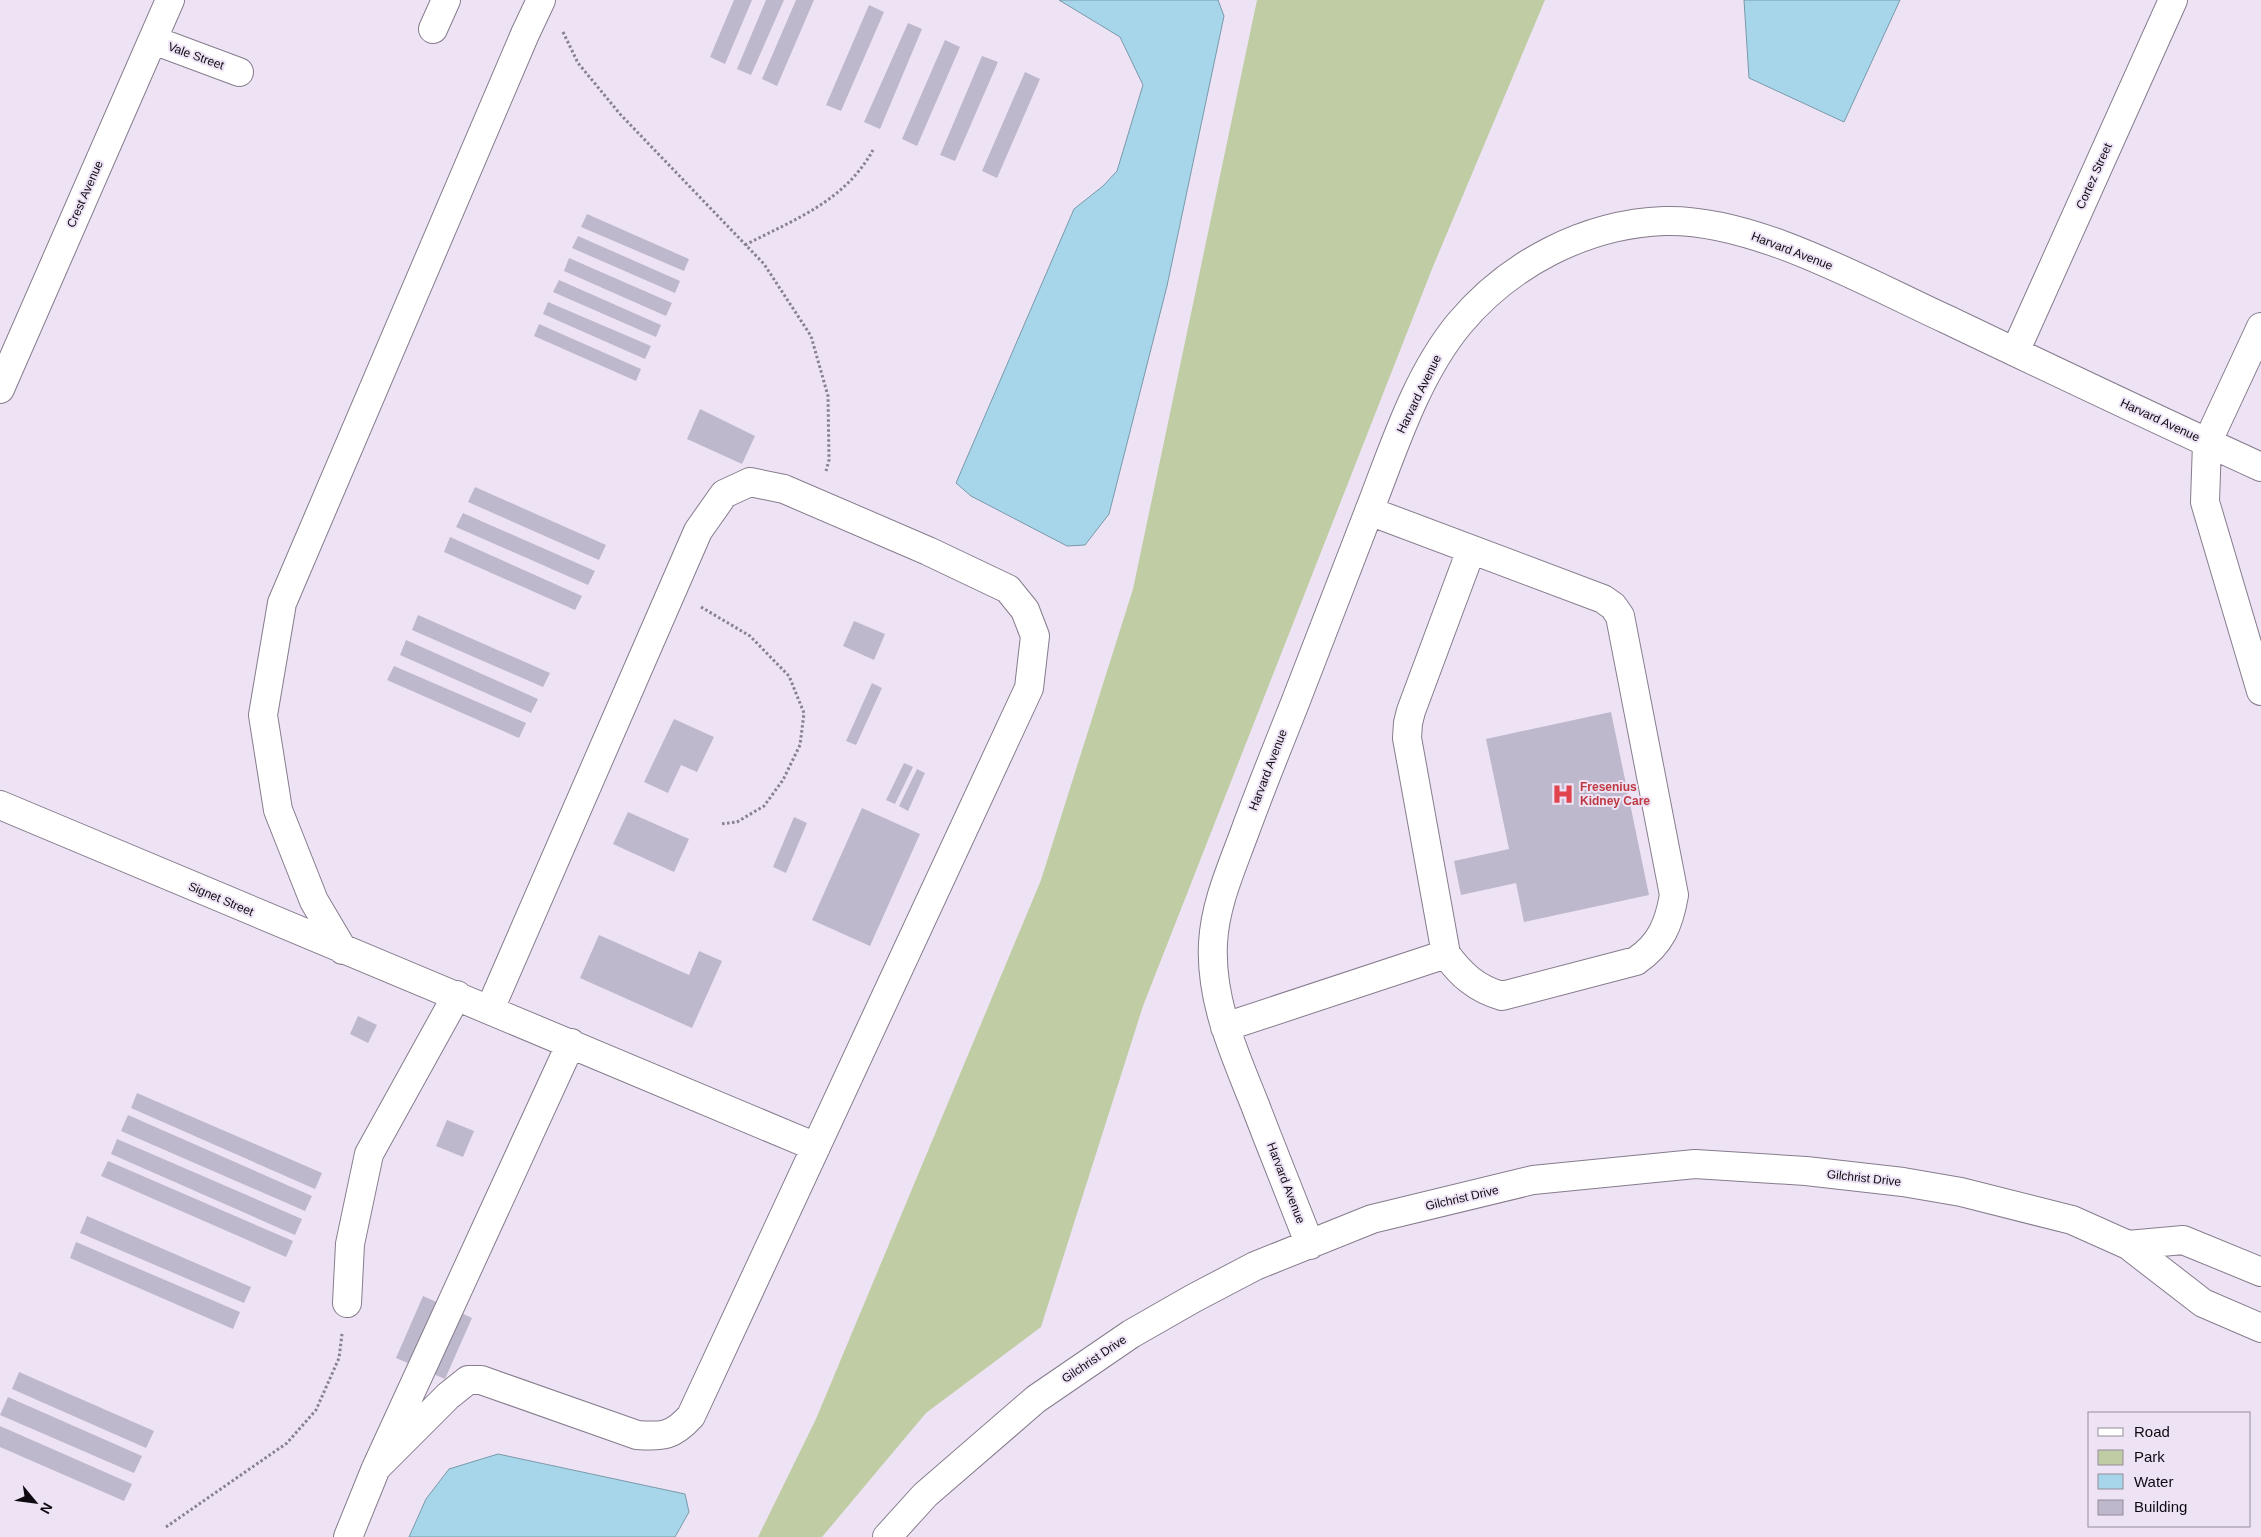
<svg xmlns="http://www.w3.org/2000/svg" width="2261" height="1537" viewBox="0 0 2261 1537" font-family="Arial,sans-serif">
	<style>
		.green { fill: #c0cda4 }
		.water { fill: #a7d6eb; stroke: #7999a9 }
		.building { fill: #bdb8cb }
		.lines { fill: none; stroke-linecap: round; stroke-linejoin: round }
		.minor-casing { stroke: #867c8c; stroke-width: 30 }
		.path { stroke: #89818e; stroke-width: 3; stroke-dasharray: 2.5 2.5; stroke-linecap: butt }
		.minor { stroke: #fff; stroke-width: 28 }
		.labels { text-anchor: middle; stroke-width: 4; stroke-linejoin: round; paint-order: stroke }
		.street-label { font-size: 12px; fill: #0e0a10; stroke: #eee3f5 }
		.health-label { font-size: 12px; font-weight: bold; fill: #be3a42; stroke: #eee3f5; text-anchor: start }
	</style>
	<rect width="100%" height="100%" fill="#eee3f5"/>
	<path class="green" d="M1257,0H1545L1432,269L1143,1006L1041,1327L926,1413L822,1537H758L816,1419L1041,880L1133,589Z"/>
	<path class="water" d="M1059,0H1218L1224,16L1167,286L1109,514L1085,545L1067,546L971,496L956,483L1074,209L1103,186L1117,171L1143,85L1120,37Z
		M1744,0H1900L1844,122L1749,78Z
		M498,1454L685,1494L689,1512L675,1537H409L426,1499L449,1469Z"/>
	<path class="building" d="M734,0H752L725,64L710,57Z
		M766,0H784L751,75L737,69Z
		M796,0H814L777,86L762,79Z
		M869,5L884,12L841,111L826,105Z
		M908,23L922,29L880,129L864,122Z
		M945,40L960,47L917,146L902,139Z
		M982,56L998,62L955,161L940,155Z
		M1025,72L1040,79L997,178L982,171Z
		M587,214L689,259L684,271L581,227Z
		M578,236L680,281L675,293L572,248Z
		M569,258L672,303L666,316L564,271Z
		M559,280L661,325L656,337L553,292Z
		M548,302L651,346L645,359L543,314Z
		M539,324L641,369L636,381L534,336Z
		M700,409L755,436L742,464L687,439Z
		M475,487L606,545L599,560L468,502Z
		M463,513L595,571L588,585L456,527Z
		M450,537L582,596L575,610L444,552Z
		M418,615L550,673L543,687L412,630Z
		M854,621L885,634L874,660L843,646Z
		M406,640L538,699L531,713L400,655Z
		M394,666L526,723L519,738L387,680Z
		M872,683L882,688L856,745L846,741Z
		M1611,712L1649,895L1524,922L1516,883L1461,895L1454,861L1509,849L1486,739Z
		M674,719L714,737L697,772L681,765L668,793L644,782Z
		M904,763L913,767L895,804L886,800Z
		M917,769L925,773L908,811L899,806Z
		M862,808L920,834L870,946L812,920Z
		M628,812L689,839L674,872L613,844Z
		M794,817L807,823L786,873L773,867Z
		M599,935L689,975L699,951L722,961L692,1028L580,978Z
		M358,1016L377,1025L368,1043L350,1034Z
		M137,1093L322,1173L315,1189L131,1108Z
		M128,1115L312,1196L305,1211L121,1131Z
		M447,1120L474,1131L463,1157L436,1146Z
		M117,1139L302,1219L295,1235L111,1154Z
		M108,1161L293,1241L286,1257L101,1176Z
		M87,1216L251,1287L244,1303L80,1233Z
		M76,1242L240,1312L233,1329L70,1258Z
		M423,1296L472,1318L445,1379L396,1358Z
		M19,1372L154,1431L146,1448L12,1389Z
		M8,1397L142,1456L134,1473L0,1415Z
		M0,1426L132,1484L124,1501L0,1447Z"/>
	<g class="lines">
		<g class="minor-casing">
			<path id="minor" d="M433,29L446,0
				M153,40L239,72
				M2261,327L2207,443L2205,502L2261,691
				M2015,352L2173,0
				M0,389L170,0
				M1369,511L1603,599L1613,606L1620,616L1674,895C1669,924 1661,944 1636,961L1502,996C1477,989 1461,975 1446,954L1407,738L1408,723L1411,711L1471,550
				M0,805L816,1147
				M343,950L314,901L278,810L263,715L282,603L525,34L541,0
				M1225,1027L1446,954
				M1310,1245C1292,1199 1273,1152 1255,1105C1234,1052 1210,1001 1213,943C1215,905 1231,869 1244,834C1260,790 1278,746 1295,703C1321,635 1347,568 1373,501C1396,441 1418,374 1459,324C1509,264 1585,224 1664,221C1753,218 1865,282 1946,319C2051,369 2155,419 2261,467
				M2128,1245L2183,1240L2261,1272
				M347,1303L350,1244L369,1154L457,995
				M376,1468L448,1396L468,1380H481L637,1435C663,1437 673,1436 691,1416L1029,688L1035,636L1025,610L1008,589L928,551L784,489L750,482L724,494L698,531L490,1009
				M348,1537L376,1468L571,1043
				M887,1537L925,1495L1036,1399L1131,1334L1194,1298L1255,1266L1372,1219L1533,1180L1695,1164L1806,1171L1903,1182L1961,1192L2072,1220L2128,1245L2203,1303L2261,1328"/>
		</g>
		<path class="path" d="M563,32L578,63L620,114L764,264L811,336L828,396L829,460L826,471
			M745,245C795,219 844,202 873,150
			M701,607L750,636L789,676L804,713L800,745L783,780L764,806L737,822L720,824
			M166,1527L287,1443L316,1410L339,1358L342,1334"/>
		<use href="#minor" class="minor"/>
	</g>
	<defs>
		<g id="hospital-bare" transform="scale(1.725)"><path d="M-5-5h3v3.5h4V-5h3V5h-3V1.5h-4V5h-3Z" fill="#e0444e" stroke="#eee3f5" stroke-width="2.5" paint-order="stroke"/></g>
	</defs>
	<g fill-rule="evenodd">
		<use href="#hospital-bare" x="1563" y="794"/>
	</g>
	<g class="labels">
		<g class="street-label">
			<text transform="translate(196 56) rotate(20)" y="4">Vale Street</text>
			<text transform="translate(2094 176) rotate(-66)" y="4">Cortez Street</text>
			<text transform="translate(85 194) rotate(-66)" y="4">Crest Avenue</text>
			<text transform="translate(1792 251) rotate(21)" y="4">Harvard Avenue</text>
			<text transform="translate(1419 394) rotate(-64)" y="4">Harvard Avenue</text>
			<text transform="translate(2160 420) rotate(25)" y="4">Harvard Avenue</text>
			<text transform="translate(1268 770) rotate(-69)" y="4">Harvard Avenue</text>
			<text transform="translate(221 899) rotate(23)" y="4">Signet Street</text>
			<text transform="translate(1864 1178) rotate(6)" y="4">Gilchrist Drive</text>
			<text transform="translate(1286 1183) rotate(69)" y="4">Harvard Avenue</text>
			<text transform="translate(1462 1198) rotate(-13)" y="4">Gilchrist Drive</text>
			<text transform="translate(1094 1359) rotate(-34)" y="4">Gilchrist Drive</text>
		</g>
		<g class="health-label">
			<text x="1580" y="791">Fresenius<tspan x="1580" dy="14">Kidney Care</tspan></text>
		</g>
	</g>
	<rect x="2088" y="1412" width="162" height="115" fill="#eee3f5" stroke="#948c99"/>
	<rect x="2098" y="1428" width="25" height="8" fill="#ffffff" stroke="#948c99"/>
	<text x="2134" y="1437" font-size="15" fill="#0e0a10">Road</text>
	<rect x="2098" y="1450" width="25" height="15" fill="#c0cda4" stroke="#948c99"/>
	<text x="2134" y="1462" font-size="15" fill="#0e0a10">Park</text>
	<rect x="2098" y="1474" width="25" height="15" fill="#a7d6eb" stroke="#948c99"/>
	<text x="2134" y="1487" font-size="15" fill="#0e0a10">Water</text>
	<rect x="2098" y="1500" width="25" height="15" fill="#bdb8cb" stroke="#948c99"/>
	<text x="2134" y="1512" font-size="15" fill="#0e0a10">Building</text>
	<g transform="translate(35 1502) rotate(119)" stroke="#eee3f5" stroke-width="4" paint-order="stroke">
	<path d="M0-4L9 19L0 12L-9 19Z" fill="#0e0a10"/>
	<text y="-8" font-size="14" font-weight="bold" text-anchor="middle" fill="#0e0a10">N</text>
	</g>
</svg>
